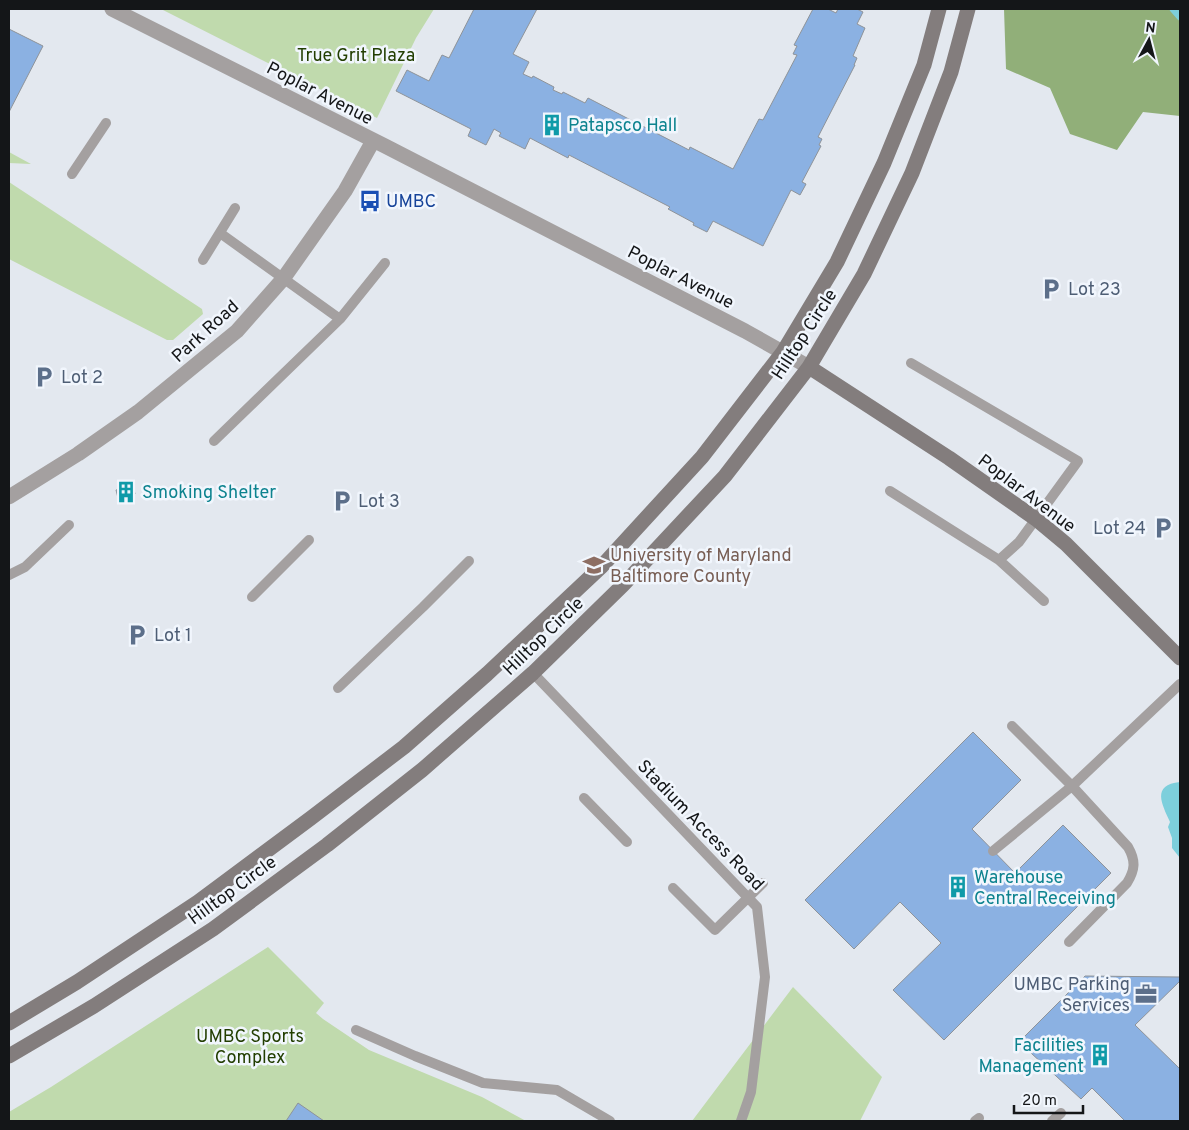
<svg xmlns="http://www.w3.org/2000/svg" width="1189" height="1130" viewBox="0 0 1189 1130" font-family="Overpass,sans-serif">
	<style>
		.green { fill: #c0daad }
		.forest { fill: #91af79 }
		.water { fill: #7dcfdc }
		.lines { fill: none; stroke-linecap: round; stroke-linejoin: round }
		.stream { stroke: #7dcfdc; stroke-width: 7 }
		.building { fill: #8bb1e2; stroke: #8e9399 }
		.lane { stroke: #a4a0a0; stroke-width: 10 }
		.street { stroke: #a4a0a0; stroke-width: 15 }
		.secondary { stroke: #837d7d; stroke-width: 15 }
		.labels { text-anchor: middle; stroke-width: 5; stroke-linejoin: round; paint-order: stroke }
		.park-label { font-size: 18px; fill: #223e01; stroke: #f1f6fd }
		.street-label { font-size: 18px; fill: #141618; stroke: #f1f6fd }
		.culture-label { font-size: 18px; fill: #0d838f; stroke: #f1f6fd; text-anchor: start }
		.transit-label { font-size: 18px; fill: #164399; stroke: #f1f6fd; text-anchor: start }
		.service-label { font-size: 18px; fill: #4e5e75; stroke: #f1f6fd; text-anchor: start }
		.education-label { font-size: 18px; fill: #785e54; stroke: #f1f6fd; text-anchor: start }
	</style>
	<rect width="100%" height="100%" fill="#e3e8ef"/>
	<path class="green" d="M161,9H434L416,38L377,118Z
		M9,152L31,164L9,163Z
		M9,182L202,309L203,314L173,340H167L9,259Z
		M268,947L324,1003L316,1013L323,1019L369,1050L482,1097L526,1121H9V1112L51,1087Z
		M793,987L882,1077L860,1121H692Z"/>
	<path class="forest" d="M1004,9H1180V116L1143,112L1117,150L1070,134L1050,88L1006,69Z"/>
	<path class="water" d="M1180,782V858L1172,848V838L1168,827L1170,822C1162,804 1151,785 1180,782Z"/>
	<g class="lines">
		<path class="stream" d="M1173,9L1180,17"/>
	</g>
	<path class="building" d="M474,9H537L513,54L529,62L523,74L532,78L533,76L554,87L553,90L562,94L563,92L585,103L588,98L689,150L690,147L733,169L759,119L763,120L797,55L793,54L797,46L794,45L813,9H828L836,13L838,9H857L863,12L857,24L865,28L853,56L857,58L854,65H855L818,137L822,139L819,145L821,146L802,182L806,184L805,186L800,195L791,190L763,246L713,221L707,232L693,225L694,223L668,209L670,207L569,155L568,158L530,138L525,149L499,136L501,133L494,129L486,145L468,136L471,129L396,91L407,70L429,81L442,55L449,58Z
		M9,29L43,46L9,112Z
		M133,486L135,494L118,498L116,490Z
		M973,732L1021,780L972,829L1015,873L1063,825L1111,873L944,1040L893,990L941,943L900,902L854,949L805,900Z
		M1085,976L1180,977V981L1135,1025L1180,1069V1121H1125L1092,1088L1081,1099L1019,1042Z
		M298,1103L324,1121H286Z"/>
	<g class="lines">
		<path class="lane" d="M72,174L106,123
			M220,233L340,319
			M203,260L235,208
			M911,363L1078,461L1019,542L999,560
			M214,441L340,319L385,263
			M890,491L999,560L1044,601
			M9,575L25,567L69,525
			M252,597L309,540
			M533,673L757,907L765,977L751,1092L741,1121
			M338,688L423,607L469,561
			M1012,726L1072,786L1128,847C1136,861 1135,870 1127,883L1069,942
			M584,798L627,842
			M993,851L1072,786L1180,684
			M673,888L715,930L763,883
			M356,1030L415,1056L483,1083L557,1090L610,1121
			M975,1121L979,1118
			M1052,1121L1061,1113"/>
		<path class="street" d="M112,9L385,146L745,331L809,367
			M9,497L78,454L138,412L237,331L283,279L345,191L373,141"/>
		<path class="secondary" d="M809,367L949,458L1036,519L1066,544L1180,658
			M9,1023L77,982L198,902L311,818L404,747L487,674L602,566L702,457L783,352L837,262L884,163L924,65L939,9
			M9,1056L94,1006L213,929L327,845L422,770L533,673L623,585L725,476L809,367L864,274L912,173L951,72L968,9"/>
	</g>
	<defs>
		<g id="building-bare" transform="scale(1.725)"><path d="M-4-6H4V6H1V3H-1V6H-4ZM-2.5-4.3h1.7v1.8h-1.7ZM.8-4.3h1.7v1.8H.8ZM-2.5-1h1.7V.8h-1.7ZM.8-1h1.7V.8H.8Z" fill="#0f9aa8" stroke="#f1f6fd" stroke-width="2.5" paint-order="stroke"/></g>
		<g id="bus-bare" transform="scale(1.725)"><path d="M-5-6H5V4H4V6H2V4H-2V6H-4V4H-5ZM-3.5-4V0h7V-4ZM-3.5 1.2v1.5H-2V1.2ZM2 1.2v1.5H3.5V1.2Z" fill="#1a4fb4" stroke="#f1f6fd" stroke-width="2.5" paint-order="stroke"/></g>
		<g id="parking-bare" transform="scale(1.725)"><path d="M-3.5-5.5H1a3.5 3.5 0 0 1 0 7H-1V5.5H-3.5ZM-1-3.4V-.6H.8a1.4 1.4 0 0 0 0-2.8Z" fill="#5c6f8a" stroke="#f1f6fd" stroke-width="2.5" paint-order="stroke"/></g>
		<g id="university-bare" transform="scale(1.725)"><path d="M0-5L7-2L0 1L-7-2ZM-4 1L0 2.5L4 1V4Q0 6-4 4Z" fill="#8d6e63" stroke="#f1f6fd" stroke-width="2.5" paint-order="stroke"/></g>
		<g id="office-bare" transform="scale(1.725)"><path d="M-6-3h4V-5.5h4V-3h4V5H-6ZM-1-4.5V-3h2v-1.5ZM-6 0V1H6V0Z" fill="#5c6f8a" stroke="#f1f6fd" stroke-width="2.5" paint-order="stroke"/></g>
	</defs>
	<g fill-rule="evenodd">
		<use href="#building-bare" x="552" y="125"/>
		<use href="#bus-bare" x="370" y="201"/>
		<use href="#parking-bare" x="1051" y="289"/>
		<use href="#parking-bare" x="44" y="377"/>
		<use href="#building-bare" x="126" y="492"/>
		<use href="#parking-bare" x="342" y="501"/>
		<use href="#parking-bare" x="1163" y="528"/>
		<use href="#university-bare" x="594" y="565"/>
		<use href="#parking-bare" x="137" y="635"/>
		<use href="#building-bare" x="958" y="887"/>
		<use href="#office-bare" x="1146" y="994"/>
		<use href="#building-bare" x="1100" y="1055"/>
	</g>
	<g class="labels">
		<g class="park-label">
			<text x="356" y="61">True Grit Plaza</text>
			<text x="250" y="1042">UMBC Sports<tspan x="250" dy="21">Complex</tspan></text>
		</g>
		<g class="street-label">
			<text transform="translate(320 93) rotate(27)" y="6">Poplar Avenue</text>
			<text transform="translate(681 277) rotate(27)" y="6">Poplar Avenue</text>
			<text transform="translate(205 331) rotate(-42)" y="6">Park Road</text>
			<text transform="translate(804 334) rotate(-57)" y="6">Hilltop Circle</text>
			<text transform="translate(1027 493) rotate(37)" y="6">Poplar Avenue</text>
			<text transform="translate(543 636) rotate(-44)" y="6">Hilltop Circle</text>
			<text transform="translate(701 825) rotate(46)" y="6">Stadium Access Road</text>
			<text transform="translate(232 890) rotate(-36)" y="6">Hilltop Circle</text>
		</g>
		<g class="culture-label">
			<text x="568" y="131">Patapsco Hall</text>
			<text x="142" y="498">Smoking Shelter</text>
			<text x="974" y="883">Warehouse<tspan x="974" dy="21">Central Receiving</tspan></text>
			<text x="1084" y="1051" text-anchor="end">Facilities<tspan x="1084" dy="21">Management</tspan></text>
		</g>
		<g class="transit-label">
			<text x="386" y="207">UMBC</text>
		</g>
		<g class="service-label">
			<text x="1068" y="295">Lot 23</text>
			<text x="61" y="383">Lot 2</text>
			<text x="358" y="507">Lot 3</text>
			<text x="1146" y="534" text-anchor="end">Lot 24</text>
			<text x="154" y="641">Lot 1</text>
			<text x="1130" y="990" text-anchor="end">UMBC Parking<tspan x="1130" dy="21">Services</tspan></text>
		</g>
		<g class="education-label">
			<text x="610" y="561">University of Maryland<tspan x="610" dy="21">Baltimore County</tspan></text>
		</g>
	</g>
	<rect width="1189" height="1130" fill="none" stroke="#141618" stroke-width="20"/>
	<g transform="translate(1149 40) rotate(7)" stroke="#f1f6fd" stroke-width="4" paint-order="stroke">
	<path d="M0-4L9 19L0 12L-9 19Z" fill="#141618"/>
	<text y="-8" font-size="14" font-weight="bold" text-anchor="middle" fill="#141618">N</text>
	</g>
	<path d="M1014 1105v8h69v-8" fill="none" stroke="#141618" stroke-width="2.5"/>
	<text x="1022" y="1105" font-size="15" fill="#141618" stroke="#f1f6fd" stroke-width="4" paint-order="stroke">20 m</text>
</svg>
